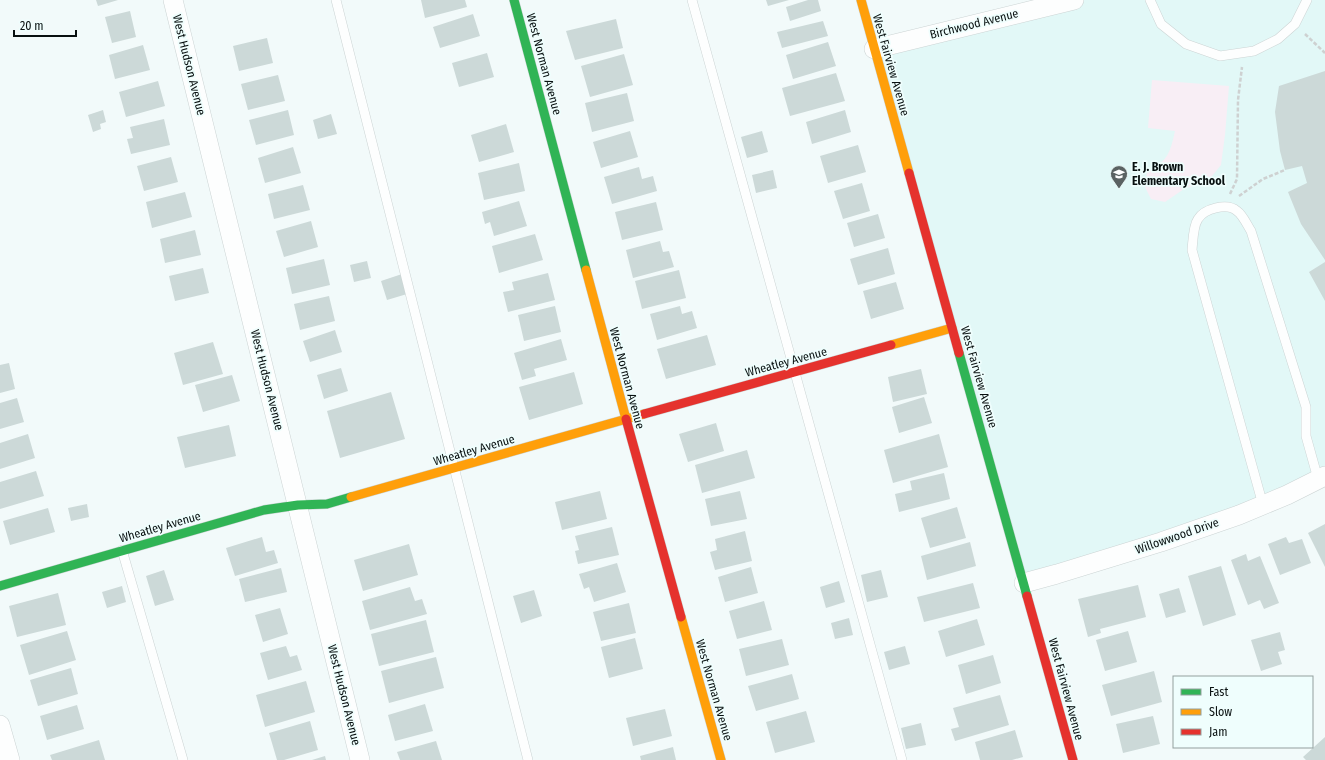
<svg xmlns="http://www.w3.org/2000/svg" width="1325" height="760" viewBox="0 0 1325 760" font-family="'Fira Sans Condensed',sans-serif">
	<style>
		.built { fill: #e2f8f7 }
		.green { fill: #f8eef5 }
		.building { fill: #ccd9d8 }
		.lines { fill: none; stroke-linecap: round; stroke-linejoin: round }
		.lane-casing { stroke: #ccd4d4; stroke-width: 10 }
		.street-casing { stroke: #ccd4d4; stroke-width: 20 }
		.fast-casing { stroke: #ccd4d4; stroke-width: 10 }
		.slow-casing { stroke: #ccd4d4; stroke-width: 10 }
		.jam-casing { stroke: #ccd4d4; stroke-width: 10 }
		.path { stroke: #ced1d1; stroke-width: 2.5; stroke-dasharray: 4 2; stroke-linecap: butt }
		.lane { stroke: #fdfefe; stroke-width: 9 }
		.street { stroke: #fdfefe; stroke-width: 19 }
		.fast { stroke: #30b455; stroke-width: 9 }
		.slow { stroke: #ff9f0a; stroke-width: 9 }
		.jam { stroke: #e5322d; stroke-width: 9 }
		.labels { text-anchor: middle; stroke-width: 3.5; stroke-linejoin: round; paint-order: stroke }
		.street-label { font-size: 12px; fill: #081010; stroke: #effefd }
		.poi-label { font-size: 12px; font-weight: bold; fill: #081010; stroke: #effefd; text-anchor: start }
	</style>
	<rect width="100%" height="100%" fill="#f2fafa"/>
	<path class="built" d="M1074,0H1325V476L1024,583L874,49Z"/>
	<path class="green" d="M1152,80L1229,86L1225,135L1221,165L1208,181L1184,189L1165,202L1151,199L1145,187L1147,172C1168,161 1170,153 1175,131L1148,128Z"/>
	<path class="building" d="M96,0H118L98,6Z
		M421,0H465L467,7L425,18Z
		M766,0H789L768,6Z
		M808,0H818L821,11L790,21L786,7Z
		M130,11L136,37L112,43L105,17Z
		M473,14L480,36L440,48L433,27Z
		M616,19L623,48L575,60L566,31Z
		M823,21L828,36L782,48L777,32Z
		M267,38L273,63L239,71L233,46Z
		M828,42L836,66L793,79L786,55Z
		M143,45L150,70L115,79L109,55Z
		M487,53L494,77L459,87L452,63Z
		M624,54L633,85L590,97L581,66Z
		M1325,71V260L1301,224L1288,192L1307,183L1302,166L1285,170L1280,151L1275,112L1279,86Z
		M836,73L845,101L790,116L782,88Z
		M278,75L285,101L248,110L241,84Z
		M158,81L165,106L126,117L119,92Z
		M627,93L634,121L592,132L585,103Z
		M103,110L106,122L100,124L101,129L93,132L88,115Z
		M288,110L294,135L256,145L249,120Z
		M845,110L851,132L812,144L806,122Z
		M331,114L337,134L318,139L313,120Z
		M164,119L170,145L131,154L127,139L133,138L130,127Z
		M506,124L514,152L479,162L471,135Z
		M630,131L638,157L601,168L593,142Z
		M762,131L768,152L747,158L741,137Z
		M858,145L866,172L828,183L820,156Z
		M293,147L301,173L265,183L258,158Z
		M171,157L178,182L144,191L137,166Z
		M519,163L525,191L484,200L478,173Z
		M639,167L642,179L653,176L657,191L612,204L604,177Z
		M773,170L777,188L756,193L752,175Z
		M862,183L870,211L843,219L834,191Z
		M303,185L310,210L274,219L268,194Z
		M185,192L192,217L152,228L146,202Z
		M519,201L527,226L494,236L490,222L485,224L482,212Z
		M656,202L663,230L622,240L615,212Z
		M878,214L885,238L854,247L847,223Z
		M311,221L318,247L284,257L276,231Z
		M195,230L201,255L165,263L160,239Z
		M535,234L543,260L499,273L492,246Z
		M660,241L663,252L669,251L674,267L633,278L626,250Z
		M888,248L895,274L858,285L850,259Z
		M324,259L330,285L292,294L286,268Z
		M367,261L371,278L354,282L350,265Z
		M1325,262V301L1309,272Z
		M203,268L209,293L175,301L169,276Z
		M679,270L686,298L642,309L635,281Z
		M548,273L555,300L508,312L503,292L514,290L512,282Z
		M402,274L407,294L387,300L381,281Z
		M896,282L904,309L871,319L863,291Z
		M329,296L335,321L300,330L294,304Z
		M555,306L561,332L524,341L518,315Z
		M680,306L682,314L692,311L697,328L657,340L650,314Z
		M335,330L342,352L310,362L303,341Z
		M707,335L716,365L666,379L657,349Z
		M561,339L567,360L534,369L536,376L522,380L514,353Z
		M213,342L223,374L183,385L174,353Z
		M9,363L15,389L0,393V365Z
		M341,368L348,391L324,399L317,375Z
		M921,369L927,394L893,402L888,377Z
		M574,372L583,404L529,420L519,387Z
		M232,375L240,401L203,412L195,385Z
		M391,392L405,439L340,458L327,411Z
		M924,397L932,423L899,433L892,407Z
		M17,398L24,422L0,429V403Z
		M716,423L724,451L688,462L679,434Z
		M229,425L236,456L185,468L177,437Z
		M28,434L35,458L0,469V443Z
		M939,434L948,467L893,483L884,450Z
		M747,450L755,478L702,493L695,465Z
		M36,471L44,496L0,509V482Z
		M944,473L950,499L899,512L895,494L912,490L910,481Z
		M600,491L607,519L562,530L555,502Z
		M740,491L747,519L711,526L705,499Z
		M87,504L89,517L71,521L68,508Z
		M957,507L966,538L930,548L921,518Z
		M48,508L55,532L10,545L3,521Z
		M1325,524V567L1308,533Z
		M612,527L619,555L578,564L575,551L579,550L575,536Z
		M745,531L752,561L715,570L710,552L717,550L715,539Z
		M262,537L266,552L274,550L278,563L235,576L226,548Z
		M1286,537L1289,543L1302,539L1311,563L1280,575L1268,544Z
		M970,542L976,566L927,580L921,556Z
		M409,544L418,575L363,591L354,560Z
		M1246,554L1248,561L1260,556L1279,603L1264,609L1260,600L1248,605L1231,560Z
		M617,563L626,592L594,602L589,587L584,589L579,574Z
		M1221,566L1236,615L1203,626L1188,576Z
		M751,567L758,593L725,602L718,577Z
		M281,568L287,592L245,602L239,579Z
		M164,570L174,600L155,606L146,576Z
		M881,570L888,597L867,602L861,575Z
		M839,581L845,602L826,608L820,587Z
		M973,583L980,608L924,622L917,597Z
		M1138,585L1146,617L1100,629L1101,633L1088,637L1078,599Z
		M122,586L126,602L107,608L102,592Z
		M410,587L415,601L422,599L427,614L370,630L362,601Z
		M1179,588L1186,612L1166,618L1159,594Z
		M534,590L542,616L521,623L513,596Z
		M58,593L66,625L17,637L9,606Z
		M764,601L772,630L737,639L729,611Z
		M629,603L636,633L601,641L593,612Z
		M280,608L288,634L263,642L255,615Z
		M849,618L853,635L835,639L831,623Z
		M977,619L985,645L946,657L938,631Z
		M426,620L434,652L379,666L371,634Z
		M67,631L76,660L29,675L20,645Z
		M1128,631L1137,662L1105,671L1096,640Z
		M1280,632L1285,650L1278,652L1282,664L1261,671L1251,640Z
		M635,638L643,669L609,678L601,647Z
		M782,639L789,665L746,676L739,649Z
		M286,646L290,657L297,655L302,670L268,680L260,653Z
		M905,646L910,664L889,670L884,652Z
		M993,655L1001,683L966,694L958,665Z
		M436,657L444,688L389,703L381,671Z
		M71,668L78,694L38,706L30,680Z
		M1154,671L1162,702L1111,716L1102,685Z
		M792,674L799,699L756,711L748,686Z
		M306,681L315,712L265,727L256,695Z
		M1000,695L1009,725L955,741L951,729L959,727L953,708Z
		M425,704L433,731L395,741L388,715Z
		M77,705L84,729L47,740L40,716Z
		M665,709L672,736L633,746L626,718Z
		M806,711L815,742L775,753L766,722Z
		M1153,716L1160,744L1123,753L1116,724Z
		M310,721L318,750L284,760H277L269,733Z
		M921,723L926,745L906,749L901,728Z
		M1015,730L1023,757L1012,760H980L975,742Z
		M1325,737V760H1306L1303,757Z
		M99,740L105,760H52L50,755Z
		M436,741L442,760H400L397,752Z
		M673,747L676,760H641L640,756Z
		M325,756L326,760H312Z"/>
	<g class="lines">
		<g class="lane-casing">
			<path id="lane" d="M336,0L528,760
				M692,0L902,760
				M1150,0L1161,24L1186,44L1220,56L1254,51L1278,39L1295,24L1307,0
				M1263,505L1192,250C1193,241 1193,226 1198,219C1204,209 1227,202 1237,211C1243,215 1247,225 1251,231L1306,407V436L1318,479
				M122,550L183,760"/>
		</g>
		<g class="street-casing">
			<path id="street" d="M173,0L360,760
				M874,49L1074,0
				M1024,583L1057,574L1161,542L1239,515L1287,495L1325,476
				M0,725L10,760"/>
		</g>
		<g class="fast-casing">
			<path id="fast" d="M514,0L586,270
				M959,353L1027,596
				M0,586L264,510L298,505L327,504L351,497"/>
		</g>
		<g class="slow-casing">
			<path id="slow" d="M861,0L909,173
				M586,270L626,419
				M891,345L952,328
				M351,497L644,414
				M681,617L721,760"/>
		</g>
		<g class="jam-casing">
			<path id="jam" d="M909,173L959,353
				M644,414L891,345
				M626,419L681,617
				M1027,596L1073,760"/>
		</g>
		<path class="path" d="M1305,34L1325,53
			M1230,194L1237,179L1238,100L1242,67
			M1239,196L1263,179L1285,170"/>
		<use href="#lane" class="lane"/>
		<use href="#street" class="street"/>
		<use href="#fast" class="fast"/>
		<use href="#slow" class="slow"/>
		<use href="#jam" class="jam"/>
	</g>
	<defs>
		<g id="school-pin" transform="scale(0.9)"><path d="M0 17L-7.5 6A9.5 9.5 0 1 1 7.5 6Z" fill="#5a6262" stroke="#effefd"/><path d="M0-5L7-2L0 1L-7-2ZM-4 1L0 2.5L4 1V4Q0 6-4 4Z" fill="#fff"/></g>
	</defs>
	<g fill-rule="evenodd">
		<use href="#school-pin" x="1119" y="174"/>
	</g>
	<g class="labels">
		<g class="street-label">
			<text transform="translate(974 24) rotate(-14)" y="4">Birchwood Avenue</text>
			<text transform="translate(544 64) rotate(75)" y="4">West Norman Avenue</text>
			<text transform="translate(189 65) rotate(76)" y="4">West Hudson Avenue</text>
			<text transform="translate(891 65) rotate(74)" y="4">West Fairview Avenue</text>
			<text transform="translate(786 362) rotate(-15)" y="4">Wheatley Avenue</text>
			<text transform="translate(979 377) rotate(74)" y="4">West Fairview Avenue</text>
			<text transform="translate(627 378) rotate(75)" y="4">West Norman Avenue</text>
			<text transform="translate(267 380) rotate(76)" y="4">West Hudson Avenue</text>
			<text transform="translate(474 450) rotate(-16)" y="4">Wheatley Avenue</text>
			<text transform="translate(160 527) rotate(-16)" y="4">Wheatley Avenue</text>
			<text transform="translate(1177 536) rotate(-19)" y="4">Willowwood Drive</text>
			<text transform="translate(1066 689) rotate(75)" y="4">West Fairview Avenue</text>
			<text transform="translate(714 690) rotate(74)" y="4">West Norman Avenue</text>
			<text transform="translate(344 695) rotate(76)" y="4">West Hudson Avenue</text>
		</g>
		<g class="poi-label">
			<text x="1132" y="171">E. J. Brown<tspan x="1132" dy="14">Elementary School</tspan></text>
		</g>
	</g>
	<rect x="1173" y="676" width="140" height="72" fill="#effefd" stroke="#939f9e"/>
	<rect x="1181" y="689" width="20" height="6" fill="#30b455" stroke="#939f9e"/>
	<text x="1209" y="696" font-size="12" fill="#081010">Fast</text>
	<rect x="1181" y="709" width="20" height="6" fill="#ff9f0a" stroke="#939f9e"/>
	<text x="1209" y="716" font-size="12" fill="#081010">Slow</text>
	<rect x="1181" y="729" width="20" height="6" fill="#e5322d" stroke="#939f9e"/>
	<text x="1209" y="736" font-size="12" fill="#081010">Jam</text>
	<path d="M14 30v6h62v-6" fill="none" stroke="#081010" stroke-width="2"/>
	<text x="20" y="30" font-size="12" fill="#081010" stroke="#effefd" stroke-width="3" paint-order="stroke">20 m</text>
</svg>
